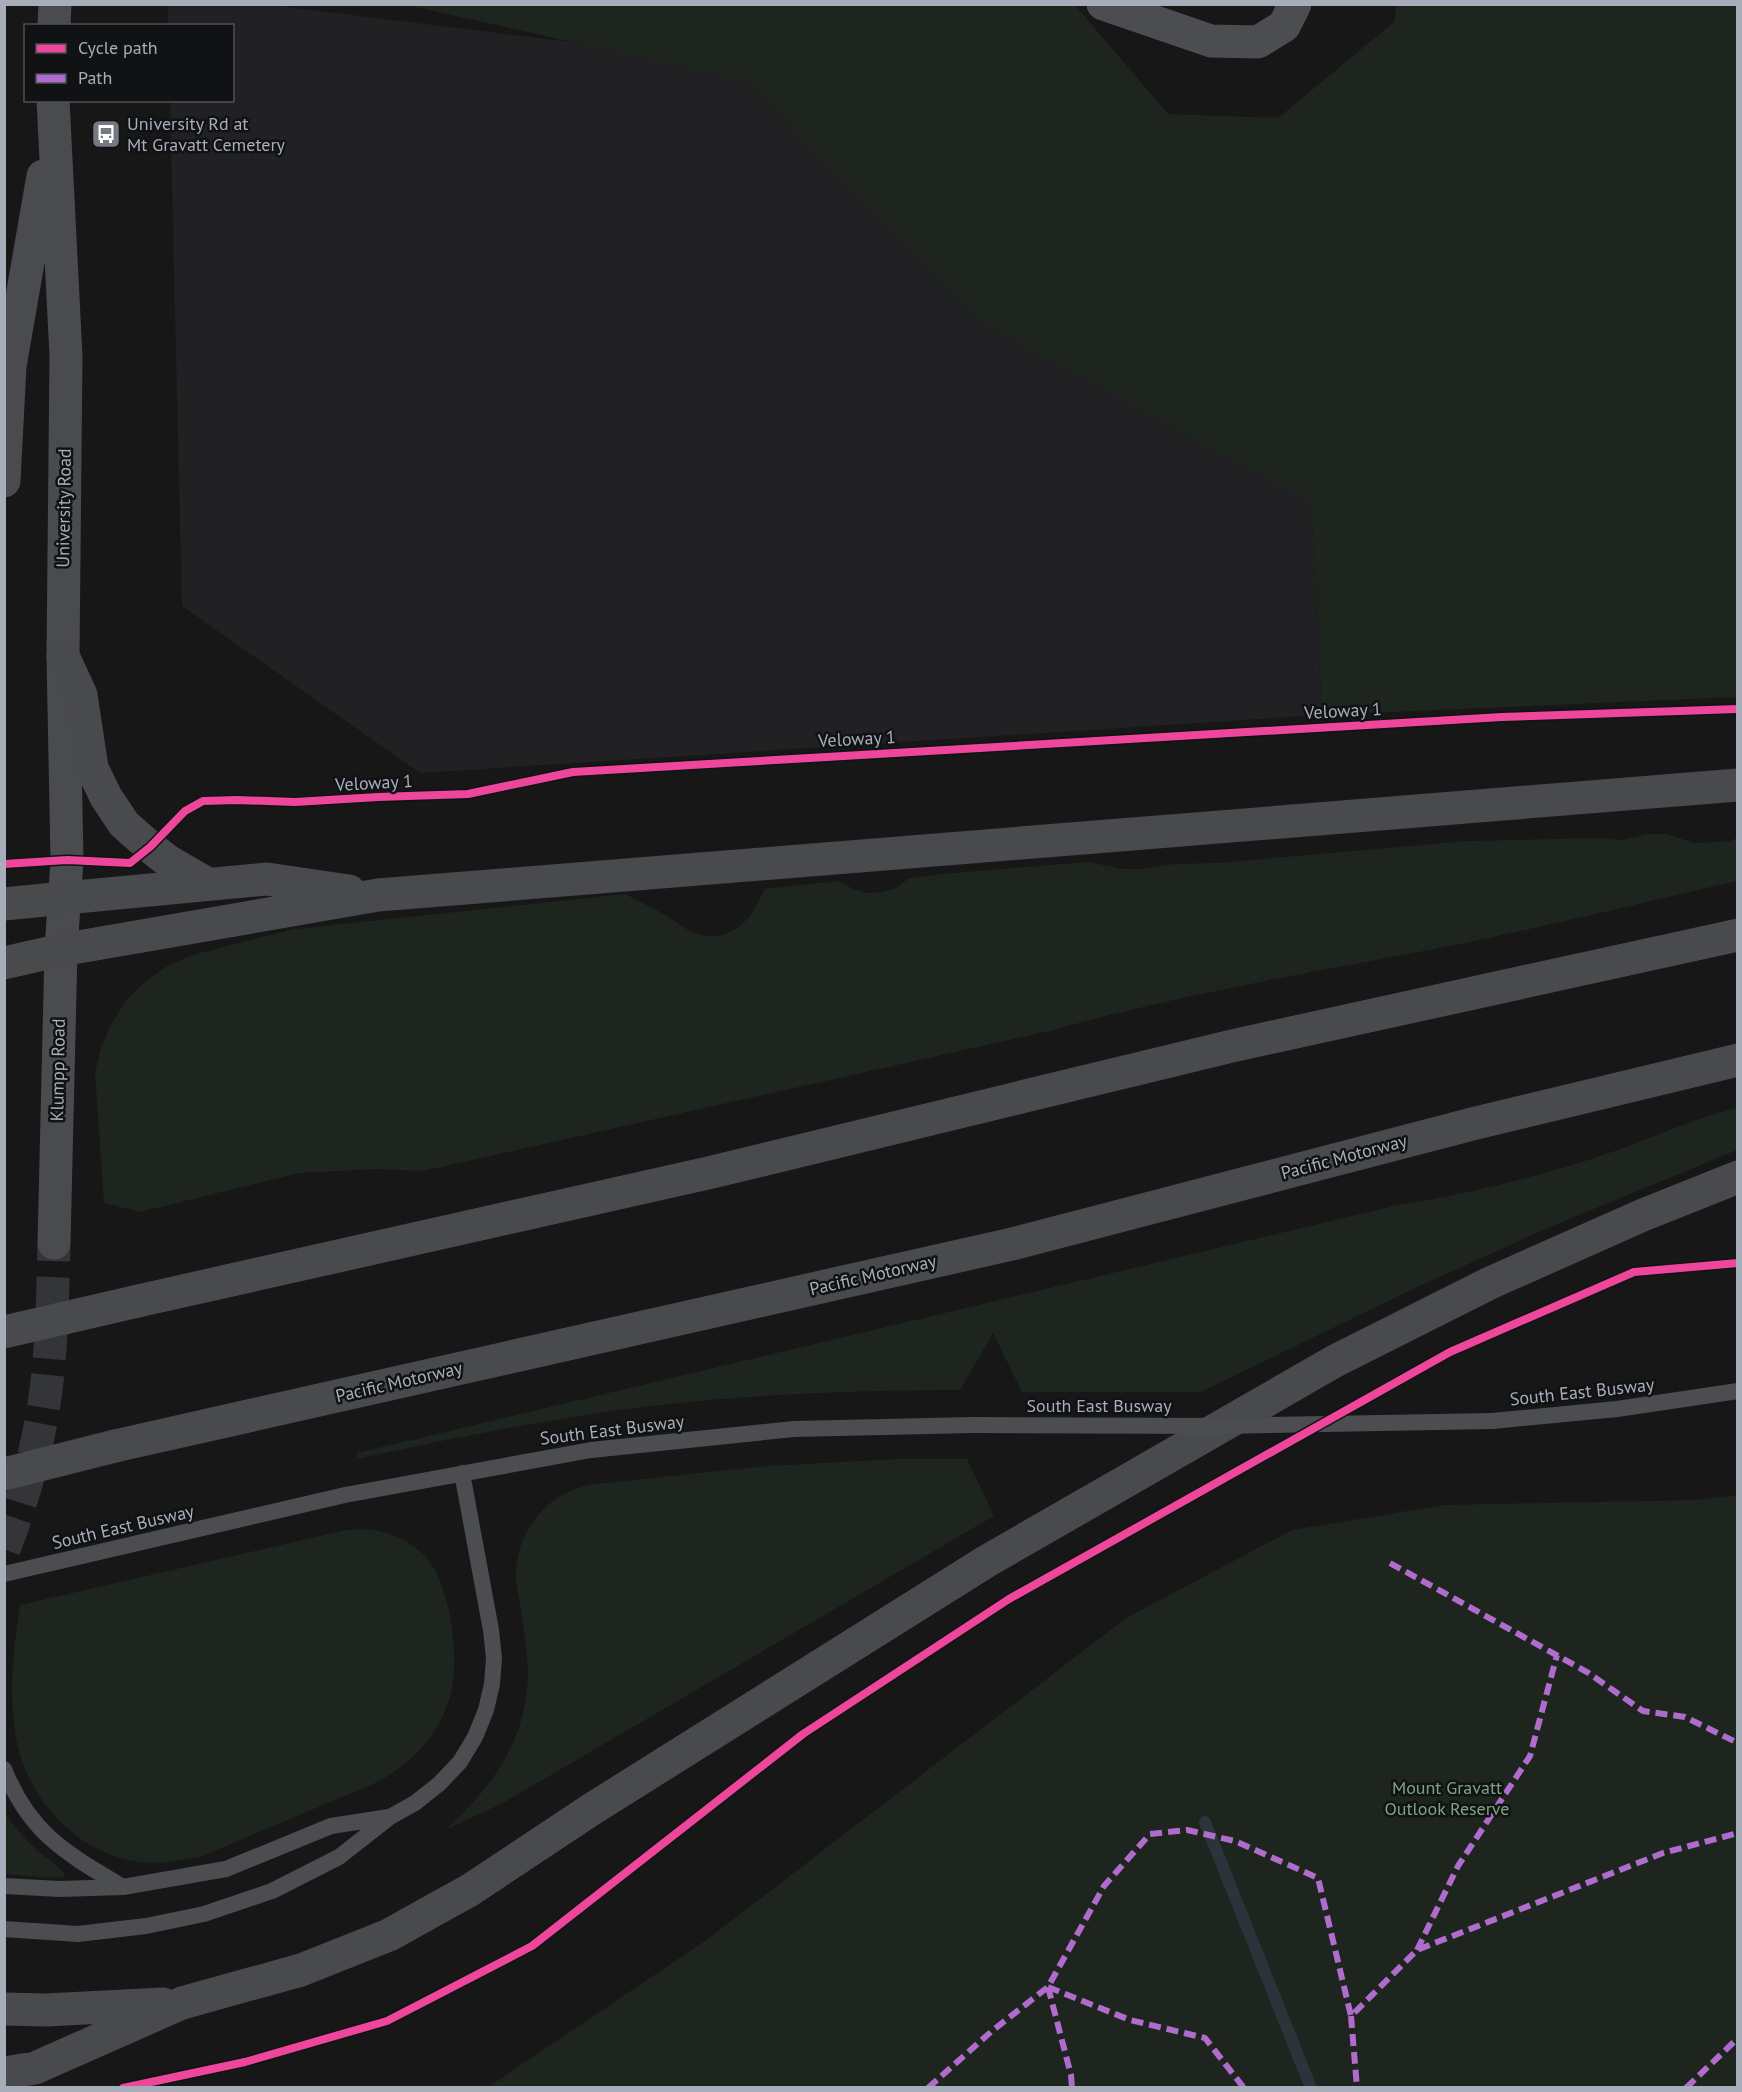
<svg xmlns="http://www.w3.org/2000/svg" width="1742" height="2092" viewBox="0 0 1742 2092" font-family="'PT Sans',sans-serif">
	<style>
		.built { fill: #212124 }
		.green { fill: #1d251e }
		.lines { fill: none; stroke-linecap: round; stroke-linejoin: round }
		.stream { stroke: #2a343a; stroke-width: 12 }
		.secondary-tunnel { stroke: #343538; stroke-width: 33; stroke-dasharray: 33 16; stroke-linecap: butt }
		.lane { stroke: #4b4d51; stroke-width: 16 }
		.street { stroke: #4b4d51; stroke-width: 33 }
		.secondary { stroke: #4a4b4f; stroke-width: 33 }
		.primary { stroke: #494a4c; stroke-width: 33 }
		.highway { stroke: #494a4d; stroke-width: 33 }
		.lane-bridge { stroke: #4b4d51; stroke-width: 16 }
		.highway-bridge { stroke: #494a4d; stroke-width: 33 }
		.quiet { stroke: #b06ccc; stroke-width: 6; stroke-dasharray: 12 6; stroke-linecap: butt }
		.cycleway-casing { stroke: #111214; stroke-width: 11 }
		.cycleway { stroke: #ed469a; stroke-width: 8 }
		.labels { text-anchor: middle; stroke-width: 5; stroke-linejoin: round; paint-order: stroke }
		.poi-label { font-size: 18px; fill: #a8aeb9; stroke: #111214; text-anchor: start }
		.street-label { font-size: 18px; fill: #a8aeb9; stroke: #111214 }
		.park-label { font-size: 18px; fill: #7ea57f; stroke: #111214 }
	</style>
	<rect width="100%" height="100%" fill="#171718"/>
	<path class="built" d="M168,5H271L740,63L1311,503L1322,715L420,773L182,606L170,101L232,100V26L168,25Z"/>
	<path class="green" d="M407,5H1075L1168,114L1278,118L1394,22L1396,5H1737V697L1322,715L1311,503L976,319L747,81Z
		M1648,834H1666L1695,843L1730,841L1737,838V881C1655,900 1572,920 1489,938C1344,968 1197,989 1054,1030L423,1171L376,1169L299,1173L140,1212L104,1203L95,1073L101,1047L112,1023L126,1001L145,982L167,966L192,955L295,929L625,894C640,902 656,909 670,918C679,923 685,929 694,933C729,946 754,919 764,889L839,881L853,889L867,893L882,892L896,888L908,879L940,874L1088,862L1124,869H1144L1174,864L1217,863L1468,841L1598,838L1622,840Z
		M1737,1108V1150L1550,1227L1413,1289L1201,1392H1022L993,1333L960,1390C835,1390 709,1396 585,1415C508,1427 433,1442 357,1459V1453L1394,1206C1465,1194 1534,1178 1603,1155C1648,1140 1691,1119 1737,1108Z
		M897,1459H967L994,1516L503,1803L445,1830C488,1791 520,1750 527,1691C530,1661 524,1633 520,1604C518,1595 516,1586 516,1577C515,1540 538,1504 572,1490C579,1487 587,1486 595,1484L767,1466Z
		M1737,1495V2087H488L705,1941L1126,1618L1292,1530L1444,1505L1694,1500Z
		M367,1529C389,1532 408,1539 424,1555C449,1580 458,1647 453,1681C451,1698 445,1714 436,1728C422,1752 403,1767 380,1781L200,1857C184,1860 167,1863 150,1863C87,1860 35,1810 19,1751C7,1704 13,1652 20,1605L346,1530Z
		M4,1813C14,1826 25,1839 37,1850C47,1859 59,1865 66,1877L51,1878L5,1874Z"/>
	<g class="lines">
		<path class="stream" d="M1205,1822L1311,2088"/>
		<path class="secondary-tunnel" d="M4,1549C24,1498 39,1444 46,1390C52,1341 53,1292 54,1243"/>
		<path class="lane" d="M1492,1421L1617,1409L1738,1391
			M82,1556L345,1495L591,1450L794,1429L973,1425
			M4,1769C30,1834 66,1853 123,1887
			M4,1886L60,1889L123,1887L226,1869L331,1826L389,1817
			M4,1929L78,1934L146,1926L204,1914L272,1891L339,1857L390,1817L415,1803L439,1784L460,1762L475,1737L486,1710L492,1684L494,1658L491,1630L462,1473"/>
		<path class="street" d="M1103,4L1211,41L1258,42L1284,26L1295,4"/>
		<path class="secondary" d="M54,26L55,4
			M53,100L66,356L63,656L67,860L61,950L54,1243
			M4,481L10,366L43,176"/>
		<path class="primary" d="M4,904L65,898
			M4,963L61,950"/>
		<path class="highway" d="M63,656L81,695L92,768L106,797L124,824L150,847L168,861L206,883
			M65,898L267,879L349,891
			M61,950L378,895L1738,785
			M138,1301L708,1173L1232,1046L1738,935
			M115,1446L1012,1244L1476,1123L1738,1060
			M4,2009L46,2010L163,2004
			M4,2073L35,2068L182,2003L301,1970L389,1935L470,1890L592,1809L987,1561L1335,1361L1490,1283L1643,1215L1738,1177"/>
		<path class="lane-bridge" d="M973,1425L1222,1426L1492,1421
			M4,1574L82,1556"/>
		<path class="highway-bridge" d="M4,1332L138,1301
			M4,1474L115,1446"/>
		<path class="quiet" d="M1390,1563L1587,1672L1643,1711L1685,1717L1738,1743
			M1417,1950L1458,1866L1530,1756L1557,1655
			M1048,1987L1130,2020L1205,2038L1244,2088
			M1048,1987L1071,2075L1072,2088
			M1351,2016L1357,2088
			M928,2088L992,2031L1048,1987L1104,1886L1150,1834L1187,1830L1235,1841L1318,1878L1351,2016L1417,1950L1663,1853L1738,1833
			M1686,2088L1738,2038"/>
		<g class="cycleway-casing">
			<path id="cycleway" d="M4,864L67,860L130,863L150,847L185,811L203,801L237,800L295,802L378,797L468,794L573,772L1502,717L1738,709
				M123,2088L245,2062L387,2021L532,1946L803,1734L1009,1599L1450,1352L1634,1272L1738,1263"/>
		</g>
		<use href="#cycleway" class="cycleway"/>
	</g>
	<defs>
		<g id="bus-square" transform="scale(1.5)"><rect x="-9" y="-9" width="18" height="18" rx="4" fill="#757981" stroke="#111214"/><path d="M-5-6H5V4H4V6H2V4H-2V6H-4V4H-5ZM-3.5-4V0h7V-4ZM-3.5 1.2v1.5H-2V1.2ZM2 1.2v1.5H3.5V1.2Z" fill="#fff"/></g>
	</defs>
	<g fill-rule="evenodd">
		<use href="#bus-square" x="106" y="134"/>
	</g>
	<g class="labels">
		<g class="poi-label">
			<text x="127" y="130">University Rd at<tspan x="127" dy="21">Mt Gravatt Cemetery</tspan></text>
		</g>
		<g class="street-label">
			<text transform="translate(64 508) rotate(-89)" y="6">University Road</text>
			<text transform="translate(1343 711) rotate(-3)" y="6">Veloway 1</text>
			<text transform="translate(857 739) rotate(-3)" y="6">Veloway 1</text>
			<text transform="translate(374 783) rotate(-3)" y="6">Veloway 1</text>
			<text transform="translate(58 1070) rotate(-89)" y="6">Klumpp Road</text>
			<text transform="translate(1344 1157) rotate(-15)" y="6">Pacific Motorway</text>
			<text transform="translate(873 1275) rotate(-13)" y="6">Pacific Motorway</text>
			<text transform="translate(399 1382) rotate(-13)" y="6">Pacific Motorway</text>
			<text transform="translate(1582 1392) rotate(-6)" y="6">South East Busway</text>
			<text x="1099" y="1412">South East Busway</text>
			<text transform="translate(612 1430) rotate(-7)" y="6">South East Busway</text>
			<text transform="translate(123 1527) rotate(-13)" y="6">South East Busway</text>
		</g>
		<g class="park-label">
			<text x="1447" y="1794">Mount Gravatt<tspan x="1447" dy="21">Outlook Reserve</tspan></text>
		</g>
	</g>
	<rect width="1742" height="2092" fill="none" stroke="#a8aeb9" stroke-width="12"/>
	<rect x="24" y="24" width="210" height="78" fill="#111214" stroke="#4d5056" stroke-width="1.5"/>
	<rect x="36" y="44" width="30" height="9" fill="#ed469a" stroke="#4d5056" stroke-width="1.5"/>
	<text x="78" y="54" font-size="18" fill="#a8aeb9">Cycle path</text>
	<rect x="36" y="74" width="30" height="9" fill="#b06ccc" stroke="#4d5056" stroke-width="1.5"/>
	<text x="78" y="84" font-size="18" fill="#a8aeb9">Path</text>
</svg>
